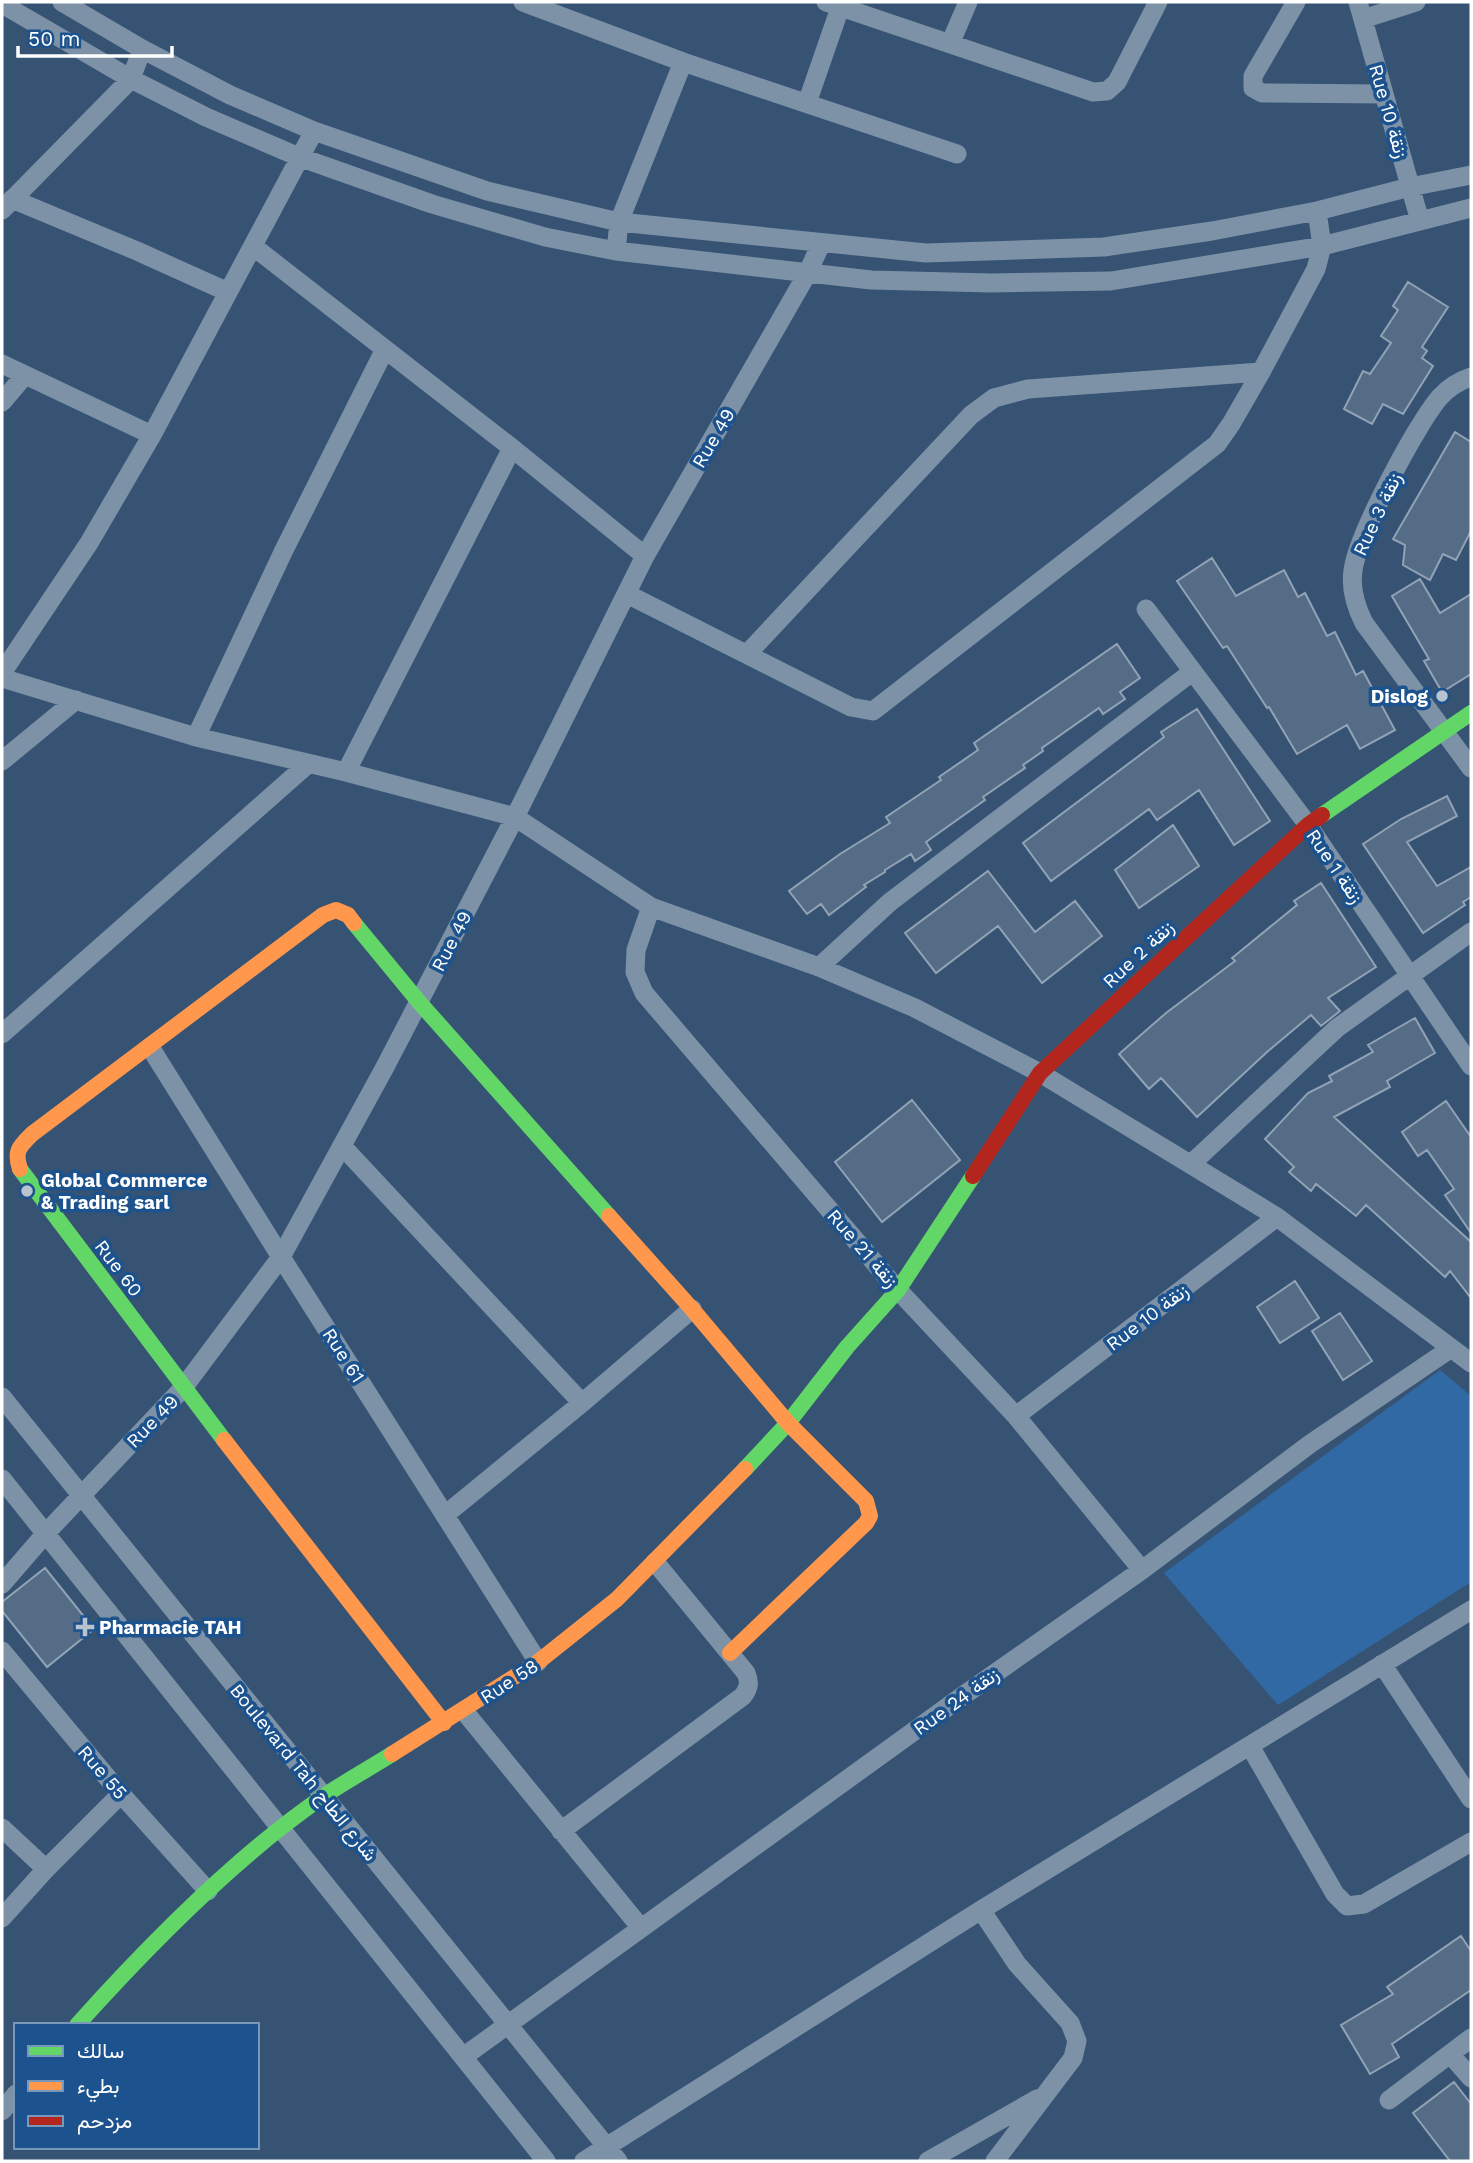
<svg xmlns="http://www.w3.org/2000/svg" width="1473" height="2163" viewBox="0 0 1473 2163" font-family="'Work Sans',Vazirmatn,sans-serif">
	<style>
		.green { fill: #3069a3 }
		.building { fill: #546c85; stroke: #91a3b5; stroke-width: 2 }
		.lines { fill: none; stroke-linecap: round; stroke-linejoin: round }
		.street { stroke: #7d92a7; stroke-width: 19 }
		.fast { stroke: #63d668; stroke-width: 16 }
		.slow { stroke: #ff974d; stroke-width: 16 }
		.jam { stroke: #b3261e; stroke-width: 16 }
		.poi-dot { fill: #b9c3ce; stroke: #1c528d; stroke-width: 2.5 }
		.labels { text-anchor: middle; stroke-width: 7; stroke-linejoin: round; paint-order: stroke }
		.street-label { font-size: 19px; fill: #fff; stroke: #1c528d }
		.poi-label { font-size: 19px; font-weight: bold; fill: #fff; stroke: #1c528d; text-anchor: start }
	</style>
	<rect width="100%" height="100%" fill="#365373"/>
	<path class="green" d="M1440,1370L1471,1396V1582L1278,1705L1164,1573Z"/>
	<path class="building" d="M1408,282L1448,307L1422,347L1427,351L1422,358L1433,366L1403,414L1383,404L1372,424L1344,409L1363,371L1370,374L1391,343L1381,336L1398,310L1393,306Z
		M1455,432L1471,442V531L1456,560L1443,554L1430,580L1403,565L1405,545L1393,539Z
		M1212,558L1236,596L1284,570L1298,597L1305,593L1327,636L1335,632L1356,675L1363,671L1395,730L1360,749L1347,725L1297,754L1269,707L1267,708L1227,646L1223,648L1177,581Z
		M1420,579L1440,613L1471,594V674L1442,692L1424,661L1429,659L1392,596Z
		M1117,644L1140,678L1120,692L1125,699L1103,714L1099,708L1042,748L1043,751L1023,765L1025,768L983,797L985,800L926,842L931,850L915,861L911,854L885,870V872L864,885L866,887L829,915L821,904L807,914L789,891L840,854L890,823L886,817L941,780L939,777L978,750L974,743Z
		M1197,709L1270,821L1234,845L1199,790L1157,820L1149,809L1051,881L1023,843L1164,737L1161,732Z
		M1447,796L1457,816L1407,842L1437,886L1471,867V897L1463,902L1465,905L1423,933L1363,844L1401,819Z
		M1173,825L1199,866L1139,908L1115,870Z
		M988,871L1035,932L1075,901L1102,936L1042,983L998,926L936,973L905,933Z
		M1321,883L1376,967L1328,998L1340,1011L1321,1026L1311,1015L1267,1052L1197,1117L1161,1078L1149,1089L1119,1054L1166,1013L1235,961L1232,958L1297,905L1294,901Z
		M1415,1018L1435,1053L1387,1081L1390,1087L1334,1117L1471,1242V1298L1450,1271L1445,1277L1366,1205L1356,1216L1316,1184L1311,1191L1289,1172L1294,1167L1265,1139L1308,1093L1332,1081L1329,1076L1373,1052L1368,1045Z
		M912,1100L960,1160L882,1222L835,1162Z
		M1446,1101L1471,1137V1233L1445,1195L1454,1189L1427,1150L1418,1156L1402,1132Z
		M1295,1281L1319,1318L1280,1343L1257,1307Z
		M1340,1313L1372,1361L1343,1380L1312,1331Z
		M45,1568L94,1629L47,1667L2,1611V1602Z
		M1461,1936L1471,1951V1990L1392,2044L1399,2057L1370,2074L1341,2025L1393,1994L1387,1987Z
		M1454,2082L1471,2104V2161H1450L1413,2113Z"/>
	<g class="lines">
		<path class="street" d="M62,2L142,49L230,95L314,131L487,191L619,222L926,253L1104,247L1212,231L1317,211L1410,187L1471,175
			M523,2L683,62L957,154
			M826,2L1093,92L1107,91L1117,82L1158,2
			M1296,2L1253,76V88L1262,93L1383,94
			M1358,2L1420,221
			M2,4L131,79L206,117L299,157L432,204L545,237L616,251L871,280L991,283L1111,281L1322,246L1471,208
			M1363,19L1416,2
			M950,44L968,2
			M807,103L842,2
			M12,199L137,251L228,292
			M2,210L131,79L142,49
			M254,247L512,448L645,556
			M616,251L619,222L683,62
			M2,364L152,435
			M1471,377C1459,381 1449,387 1440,397C1417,423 1356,538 1353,571C1350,590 1356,607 1364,623L1471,768
			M2,402L25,375
			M627,594L851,707L873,711L1217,444L1231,424L1261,372L1316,269L1322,246L1317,211
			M1146,609L1308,825L1471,1066
			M747,654L971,415L994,398L1028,389L1261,372
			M2,673L89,543L152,435L314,131
			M2,678L196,737L346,772L515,817L651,907L819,967L915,1008L1040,1073L1277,1217L1471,1363
			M196,737L284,550L385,349
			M2,761L76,700
			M346,772L512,448
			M651,907L636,950L635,972L644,993L898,1290L1016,1416L1142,1570
			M819,967L890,902L1192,672
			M2,1034L308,764
			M150,1047L281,1257L538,1662
			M343,1147L582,1403
			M1191,1164L1337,1028L1471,932
			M2,1397L618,2161
			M1016,1416L1277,1217
			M2,1479L546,2161
			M445,1515L582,1403L692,1309
			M2,1584L46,1533L183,1388L281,1257L385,1067L515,817L645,556L807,274L821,244
			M2,1651L121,1794L208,1891
			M1382,1664L1471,1799
			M464,1711L641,1928
			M1250,1746L1335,1894L1347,1906L1364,1904L1471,1842
			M2,1828L46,1869
			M561,1831L743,1696C749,1688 750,1682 746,1673L655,1562
			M981,1910L1017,1964L1070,2023L1077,2041L1073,2058L995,2161
			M2,1918L46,1869L121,1794
			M1450,2054L1471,2078
			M463,2057L964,1695L1142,1570L1310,1444L1450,1349
			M1389,2100L1471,2038
			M2,2111L16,2094
			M584,2161L981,1910L1471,1610
			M928,2161L1037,2099"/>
		<path class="fast" d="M1322,815L1471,713
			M354,923L419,1002L609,1216
			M20,1169L224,1440
			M745,1469L788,1423L847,1347L898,1290L973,1176
			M77,2025C148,1946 236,1856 324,1796C346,1781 370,1768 392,1754"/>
		<path class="slow" d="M20,1169C14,1151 19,1147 32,1134L323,915L336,910L348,915L354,923
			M609,1216L692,1309L788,1423L866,1501L870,1516L866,1523L730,1653
			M224,1440L444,1723
			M392,1754L538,1662L617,1599L745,1469"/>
		<path class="jam" d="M973,1176L1040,1073L1308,825L1322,815"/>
	</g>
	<g class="poi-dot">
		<circle cx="1442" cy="696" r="7"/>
		<circle cx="27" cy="1191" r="7"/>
		<path d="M81.5 1616.5h7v7h7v7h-7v7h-7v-7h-7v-7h7z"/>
	</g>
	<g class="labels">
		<g class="street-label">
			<text transform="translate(1389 111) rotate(74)" y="7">Rue 10 زنقة</text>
			<text transform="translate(713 438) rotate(-60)" y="7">Rue 49</text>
			<text transform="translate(1377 514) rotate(-65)" y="7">Rue 3 زنقة</text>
			<text transform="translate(1335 866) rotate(56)" y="7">Rue 1 زنقة</text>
			<text transform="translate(451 941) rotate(-63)" y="7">Rue 49</text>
			<text transform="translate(1138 954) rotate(-43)" y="7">Rue 2 زنقة</text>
			<text transform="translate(863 1248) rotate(49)" y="7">Rue 21 زنقة</text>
			<text transform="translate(119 1268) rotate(53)" y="7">Rue 60</text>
			<text transform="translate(1147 1317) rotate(-37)" y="7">Rue 10 زنقة</text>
			<text transform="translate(344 1355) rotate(57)" y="7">Rue 61</text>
			<text transform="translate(152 1421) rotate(-46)" y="7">Rue 49</text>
			<text transform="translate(509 1681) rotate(-33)" y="7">Rue 58</text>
			<text transform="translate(956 1701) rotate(-36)" y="7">Rue 24 زنقة</text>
			<text transform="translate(103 1772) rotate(49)" y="7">Rue 55</text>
			<text transform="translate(304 1772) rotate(51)" y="7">Boulevard Tah شارع الطاح</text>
		</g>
		<g class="poi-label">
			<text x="1428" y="703" text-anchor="end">Dislog</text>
			<text x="41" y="1187">Global Commerce<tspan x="41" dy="22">&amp; Trading sarl</tspan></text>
			<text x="99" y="1634">Pharmacie TAH</text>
		</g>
	</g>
	<rect width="1473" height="2163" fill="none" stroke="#ffffff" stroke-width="7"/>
	<rect x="14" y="2023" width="245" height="126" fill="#1c528d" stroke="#7797bb" stroke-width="2"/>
	<rect x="28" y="2046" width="35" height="10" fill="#63d668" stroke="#7797bb" stroke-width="2"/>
	<text x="77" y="2058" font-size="21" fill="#ffffff">سالك</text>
	<rect x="28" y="2081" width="35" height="10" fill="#ff974d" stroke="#7797bb" stroke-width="2"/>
	<text x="77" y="2093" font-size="21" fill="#ffffff">بطيء</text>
	<rect x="28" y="2116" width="35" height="10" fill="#b3261e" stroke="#7797bb" stroke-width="2"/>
	<text x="77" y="2128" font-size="21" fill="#ffffff">مزدحم</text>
	<path d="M18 46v10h154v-10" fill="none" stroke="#ffffff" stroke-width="3.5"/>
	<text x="28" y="46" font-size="21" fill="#ffffff" stroke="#1c528d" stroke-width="5" paint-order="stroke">50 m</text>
</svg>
